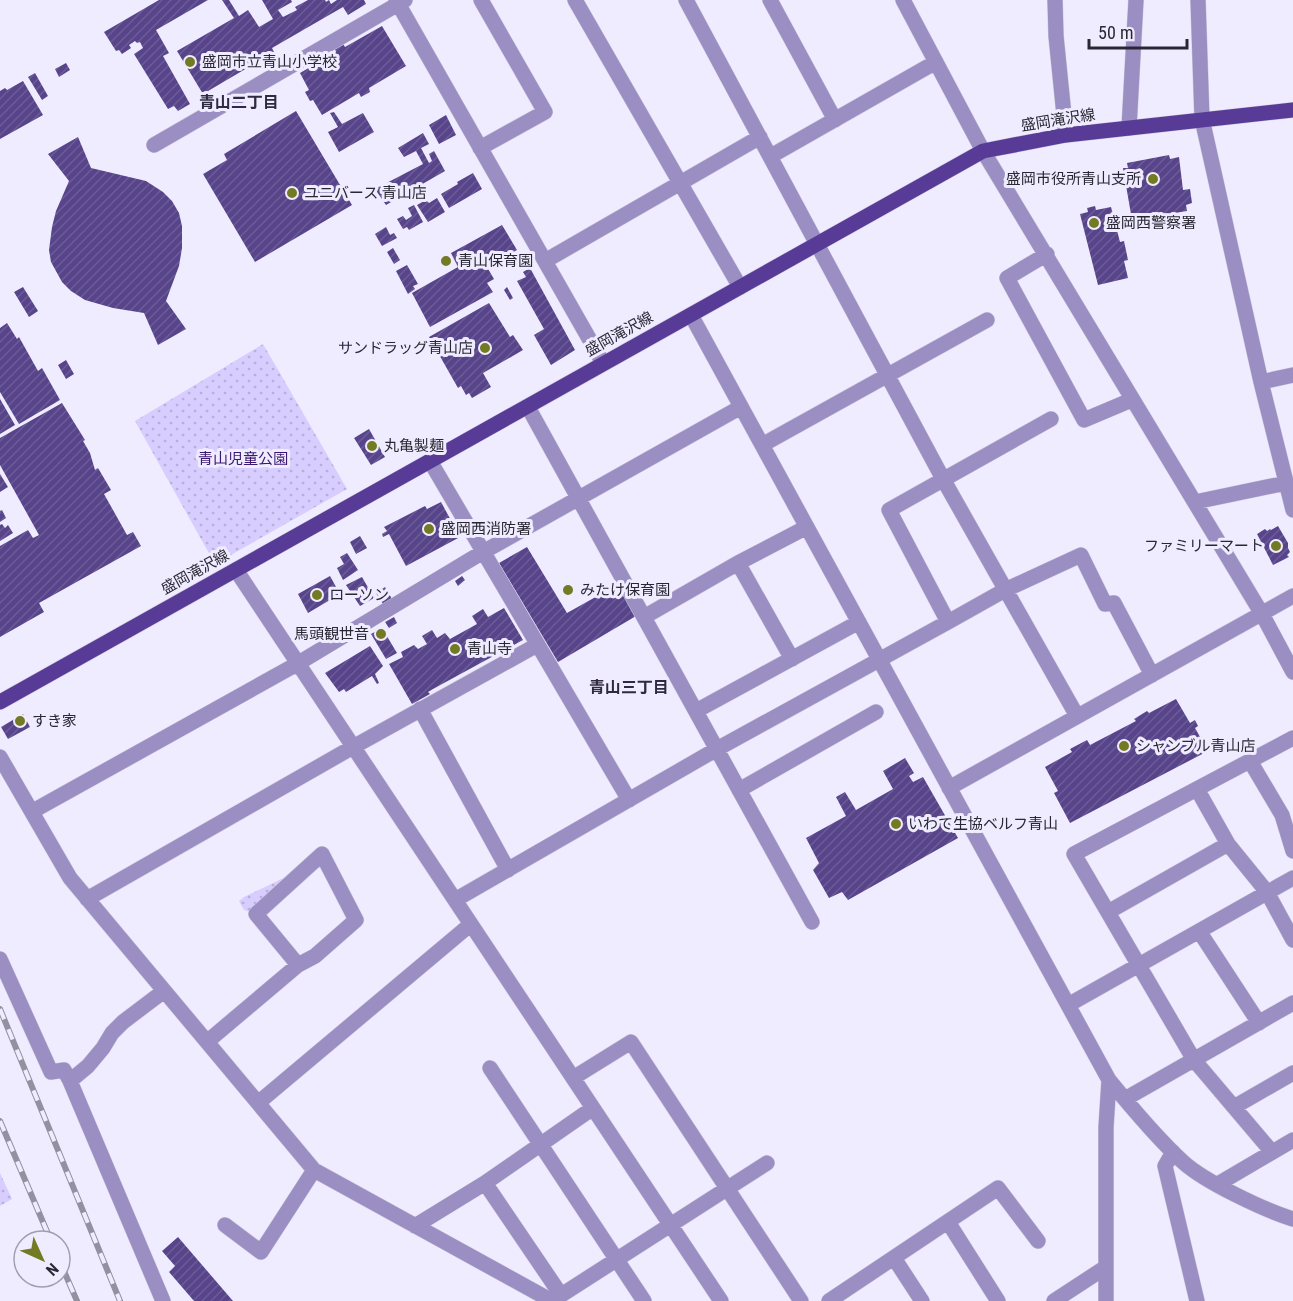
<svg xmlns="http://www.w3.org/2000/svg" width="1293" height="1301" viewBox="0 0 1293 1301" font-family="'Roboto Condensed','Noto Sans JP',sans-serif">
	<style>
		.green { fill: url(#green-dots) }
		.building { fill: url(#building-hatch) }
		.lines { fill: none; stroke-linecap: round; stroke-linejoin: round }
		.minor-casing { stroke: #ccc9da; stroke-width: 16 }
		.major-casing { stroke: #ccc9da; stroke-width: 16 }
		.minor { stroke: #9a8ec3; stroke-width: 15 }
		.major { stroke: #583a97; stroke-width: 15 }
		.rail-casing { stroke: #9390a0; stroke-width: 6 }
		.rail { stroke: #f0ecff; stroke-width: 4; stroke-dasharray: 11; stroke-linecap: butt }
		.poi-dot { fill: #727a24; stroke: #f0ecff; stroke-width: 2 }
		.labels { text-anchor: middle; stroke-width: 6; stroke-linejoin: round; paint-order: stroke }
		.poi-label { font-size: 15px; fill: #292733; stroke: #f0ecff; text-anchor: start }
		.street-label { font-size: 15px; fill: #292733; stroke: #f0ecff }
		.park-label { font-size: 15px; fill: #3a1771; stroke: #f0ecff }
		.neighbourhood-label { font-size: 16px; font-weight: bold; fill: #2f2a41; stroke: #f0ecff }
	</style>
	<defs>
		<pattern id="green-dots" width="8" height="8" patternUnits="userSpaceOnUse" patternTransform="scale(1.5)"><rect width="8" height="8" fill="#d7cdfe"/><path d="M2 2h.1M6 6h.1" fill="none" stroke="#b9b0da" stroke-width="1.8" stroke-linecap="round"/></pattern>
		<pattern id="building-hatch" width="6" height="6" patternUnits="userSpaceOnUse" patternTransform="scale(1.5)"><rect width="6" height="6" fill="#57448a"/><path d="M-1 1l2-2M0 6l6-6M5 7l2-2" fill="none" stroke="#6c5c95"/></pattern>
	</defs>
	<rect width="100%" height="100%" fill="#f0ecff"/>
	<path class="green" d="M263,344L347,489L215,564L135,421Z
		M298,871L251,912L244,910L239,901L244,897Z
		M0,1173L12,1199L0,1206Z"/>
	<path class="building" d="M159,0H208L156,30L169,53L163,56L190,104L178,111L174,106L168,109L134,54L143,48L140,42L137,43L135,41L129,45L131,48L122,54L119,50L116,51L104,32Z
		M222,0H229L239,16L248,10L259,27L273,19L262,0H291L292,2L278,10L283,17L297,10L295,7L308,0H325L326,2L329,0L331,4L337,0H364L366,4L348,15L343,7L272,48L274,52L203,94L177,51L234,18Z
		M382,26L406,66L369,88L370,92L361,97L359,93L322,115L313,100L310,101L305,92L309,90L300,73L336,52L335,49L343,44L345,47Z
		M66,63L70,70L59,77L55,69Z
		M35,73L48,96L42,100L28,77Z
		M23,81L43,115L0,139V91L5,88L7,90Z
		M296,111L352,205L255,262L203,174L227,160L224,154Z
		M334,112L342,124L363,113L374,132L339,152L328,132L338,127L330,113Z
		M446,115L456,135L439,144L429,125Z
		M423,133L429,144L421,148L429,163L432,161L429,154L434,151L445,171L386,205L375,189L423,164L416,151L404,157L398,148Z
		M78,137L91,168L146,181L163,192L172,201L179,213L182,226V248L179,266L166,301L186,329L158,345L144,313L113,308L85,300L71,291L62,282L51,262L49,250L52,227L56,211L69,181L48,154Z
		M1169,155L1170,159L1179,157L1183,190L1190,189L1192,203L1186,205L1187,211L1132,220L1123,168H1128L1127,163Z
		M473,173L482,189L449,208L441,194L458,184L457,182Z
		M437,198L445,212L428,222L417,205L426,200L429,203Z
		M414,205L423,222L409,230L407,227L403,229L397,219L403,216L406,220L412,216L408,208Z
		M1095,206L1096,210L1111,207L1120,242L1124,241L1128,260L1124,261L1128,278L1098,285L1080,214L1088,212L1087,208Z
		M502,225L517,250L503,258L499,253L484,262L494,279L487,283L493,292L430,327L412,293L458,267L451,253Z
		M386,227L390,235L394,233L397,238L382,246L375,234Z
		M393,248L400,260L394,264L387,252Z
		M407,265L418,284L413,286L415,289L408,294L396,271Z
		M530,268L575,350L551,365L534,335L544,329L517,281L526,277L523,272Z
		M23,287L38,311L29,317L14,292Z
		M507,287L513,298L510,300L504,290Z
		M489,303L510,337L513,335L523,350L483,373L491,387L472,398L469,393L466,395L461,386L458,388L429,337Z
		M7,323L17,339L19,337L38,371L42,368L60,400L19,424L0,392V328Z
		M66,360L74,374L66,379L58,365Z
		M0,399L15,425L0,434Z
		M62,403L85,440L83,441L90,453L95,470L98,468L111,490L104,494L127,535L133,532L141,546L39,603L44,612L0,637V546L28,530L33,538L39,535L0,465V438Z
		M369,429L385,457L371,465L354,438Z
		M0,474L8,487L0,492Z
		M441,502L460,537L406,566L389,534L383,537L382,534L387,531L384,527L425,506L427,509Z
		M2,510L6,518L0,522V511Z
		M2,524L5,528L8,525L13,533L0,541V525Z
		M1278,526L1288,543V548L1290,552L1287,555L1289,557L1273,565L1257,534L1265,529L1267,531L1270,529L1271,530Z
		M360,536L367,548L356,554L350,542Z
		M527,547L567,613L617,585L636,616L558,662L499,563Z
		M347,553L358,570L343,580L337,568L344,564L340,557Z
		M330,576L340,594L308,613L298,594Z
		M462,576L465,580L458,586L455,581Z
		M362,577L374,598L360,606L346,585Z
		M385,587L392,599L383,604L376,593Z
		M504,608L523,640L433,689L428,692L430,694L412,704L389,664L403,657L401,652L414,645L418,649L427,644L422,636L432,630L437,638L445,633L450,639L477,624L472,616L483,609L488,617Z
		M394,617L397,623L389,628L385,622Z
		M382,628L397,653L386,659L371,634Z
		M370,646L383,666L375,674L379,683L377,684L372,676L346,692L344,689L339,692L325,673Z
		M1176,699L1190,723L1195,720L1198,726L1195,728L1208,751L1070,823L1054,793L1058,791L1045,767L1072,752L1070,749L1087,740L1090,745L1136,721L1134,719L1147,711L1149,713Z
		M23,714L30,727L8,739L1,727Z
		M905,758L914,773L909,776L913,782L923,777L958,838L848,900L842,892L829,898L813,870L819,863L806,838L846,816L836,797L845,792L856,810L893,789L883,771Z
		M178,1237L233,1301H194L169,1272L175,1266L162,1251Z"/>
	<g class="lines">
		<g class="minor-casing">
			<path id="minor" d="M396,0L603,363
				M575,0L740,287
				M686,0L943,479L1077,716
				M770,0L835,120
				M903,0L983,151L1262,614L1293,672
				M1055,0L1056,36L1066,135
				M1198,0L1202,119L1261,382L1293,510
				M1129,128L1136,0
				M154,145L405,0
				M480,148L545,112L481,0
				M771,156L936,62
				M1047,254L1007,278L1084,420L1129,401
				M545,261L760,137
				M691,315L1109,1080C1131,1107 1157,1138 1183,1162C1205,1182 1264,1210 1293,1219
				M1261,382L1293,375
				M528,407L812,922
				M762,445L987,320
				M430,461L629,800
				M1195,502L1286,483
				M738,563L807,527
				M236,570L721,1301
				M644,617L738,563L792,659
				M948,622L1005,590L1081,555L1105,604L1114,603L1152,675
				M420,709L508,870
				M696,711L859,622
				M0,757L70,878L314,1170L552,1301
				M1250,761L1282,815L1293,851
				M949,788L1293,596
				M1197,789L1228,844
				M739,790L876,712
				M33,811L297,664L483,552L741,407
				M87,899L353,747L537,645
				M455,900L717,749L948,622L889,510L1051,419
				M1108,912L1228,844L1267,892L1293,940
				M1199,931L1259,1023
				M0,959L51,1072L64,1070L70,1081L163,1301
				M1068,1005L1293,878
				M208,1041L298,965L256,914L322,854L356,920L315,956L298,965
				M490,1068L644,1301
				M573,1078L631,1042L801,1301
				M70,1081L88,1066L103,1048L112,1033L123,1022L164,991
				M1125,1099L1293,1003
				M258,1103L471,924
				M1234,1107L1293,1073
				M1173,1152L1165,1166L1197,1301
				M1272,1152L1194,1060L1074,854L1293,738
				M485,1183L593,1108
				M1218,1184L1293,1140
				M948,1222L998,1301
				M225,1225L261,1252L314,1170
				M415,1226L485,1183L561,1295
				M894,1258L922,1301
				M552,1301L767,1163
				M829,1301L998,1188L1038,1241
				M1054,1301L1106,1267
				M1106,1301V1127L1109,1080"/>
		</g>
		<g class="major-casing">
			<path id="major" d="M0,702L983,151L1066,135L1293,110"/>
		</g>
		<use href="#minor" class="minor"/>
		<use href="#major" class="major"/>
		<g class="rail-casing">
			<path id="rail" d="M0,1009L120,1301
				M0,1121L51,1241
				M60,1262L77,1301"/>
		</g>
		<use href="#rail" class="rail"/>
	</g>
	<g class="poi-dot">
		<circle cx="190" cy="62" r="6"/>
		<circle cx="1153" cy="179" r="6"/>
		<circle cx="292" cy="193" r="6"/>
		<circle cx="1094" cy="223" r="6"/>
		<circle cx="446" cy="261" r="6"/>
		<circle cx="485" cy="348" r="6"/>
		<circle cx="372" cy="446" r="6"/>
		<circle cx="429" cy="529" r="6"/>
		<circle cx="1276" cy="546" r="6"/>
		<circle cx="568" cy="590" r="6"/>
		<circle cx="317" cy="595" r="6"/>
		<circle cx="381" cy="634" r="6"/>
		<circle cx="455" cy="649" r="6"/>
		<circle cx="20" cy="721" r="6"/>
		<circle cx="1124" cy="746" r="6"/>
		<circle cx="896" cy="824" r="6"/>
	</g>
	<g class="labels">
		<g class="poi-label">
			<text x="202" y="67">盛岡市立青山小学校</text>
			<text x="1141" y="184" text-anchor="end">盛岡市役所青山支所</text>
			<text x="304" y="198">ユニバース 青山店</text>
			<text x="1106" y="228">盛岡西警察署</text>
			<text x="458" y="266">青山保育園</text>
			<text x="473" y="353" text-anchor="end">サンドラッグ青山店</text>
			<text x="384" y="451">丸亀製麺</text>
			<text x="441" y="534">盛岡西消防署</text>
			<text x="1264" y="551" text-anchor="end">ファミリーマート</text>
			<text x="580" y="595">みたけ保育園</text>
			<text x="329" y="600">ローソン</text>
			<text x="369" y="639" text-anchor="end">馬頭観世音</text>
			<text x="467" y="654">青山寺</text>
			<text x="32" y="726">すき家</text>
			<text x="1136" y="751">シャンブル青山店</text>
			<text x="908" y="829">いわて生協ベルフ青山</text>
		</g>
		<g class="street-label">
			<text transform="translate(1058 120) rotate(-9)" y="5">盛岡滝沢線</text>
			<text transform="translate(619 334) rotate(-29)" y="5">盛岡滝沢線</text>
			<text transform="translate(195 572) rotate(-29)" y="5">盛岡滝沢線</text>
		</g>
		<g class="park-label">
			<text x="243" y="464">青山児童公園</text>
		</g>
		<g class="neighbourhood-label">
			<text x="239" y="108">青山二丁目</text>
			<text x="629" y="693">青山三丁目</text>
		</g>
	</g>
	<g transform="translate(42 1259) rotate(135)"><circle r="28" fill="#f0ecff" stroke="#a09dad" stroke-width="1.5"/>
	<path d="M0-4.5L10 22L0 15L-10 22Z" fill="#727a24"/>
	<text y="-9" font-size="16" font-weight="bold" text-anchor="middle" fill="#292733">N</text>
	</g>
	<path d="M1089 39v9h98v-9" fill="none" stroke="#292733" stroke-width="3"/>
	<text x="1098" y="39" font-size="18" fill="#292733" stroke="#f0ecff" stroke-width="4.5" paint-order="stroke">50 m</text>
</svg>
